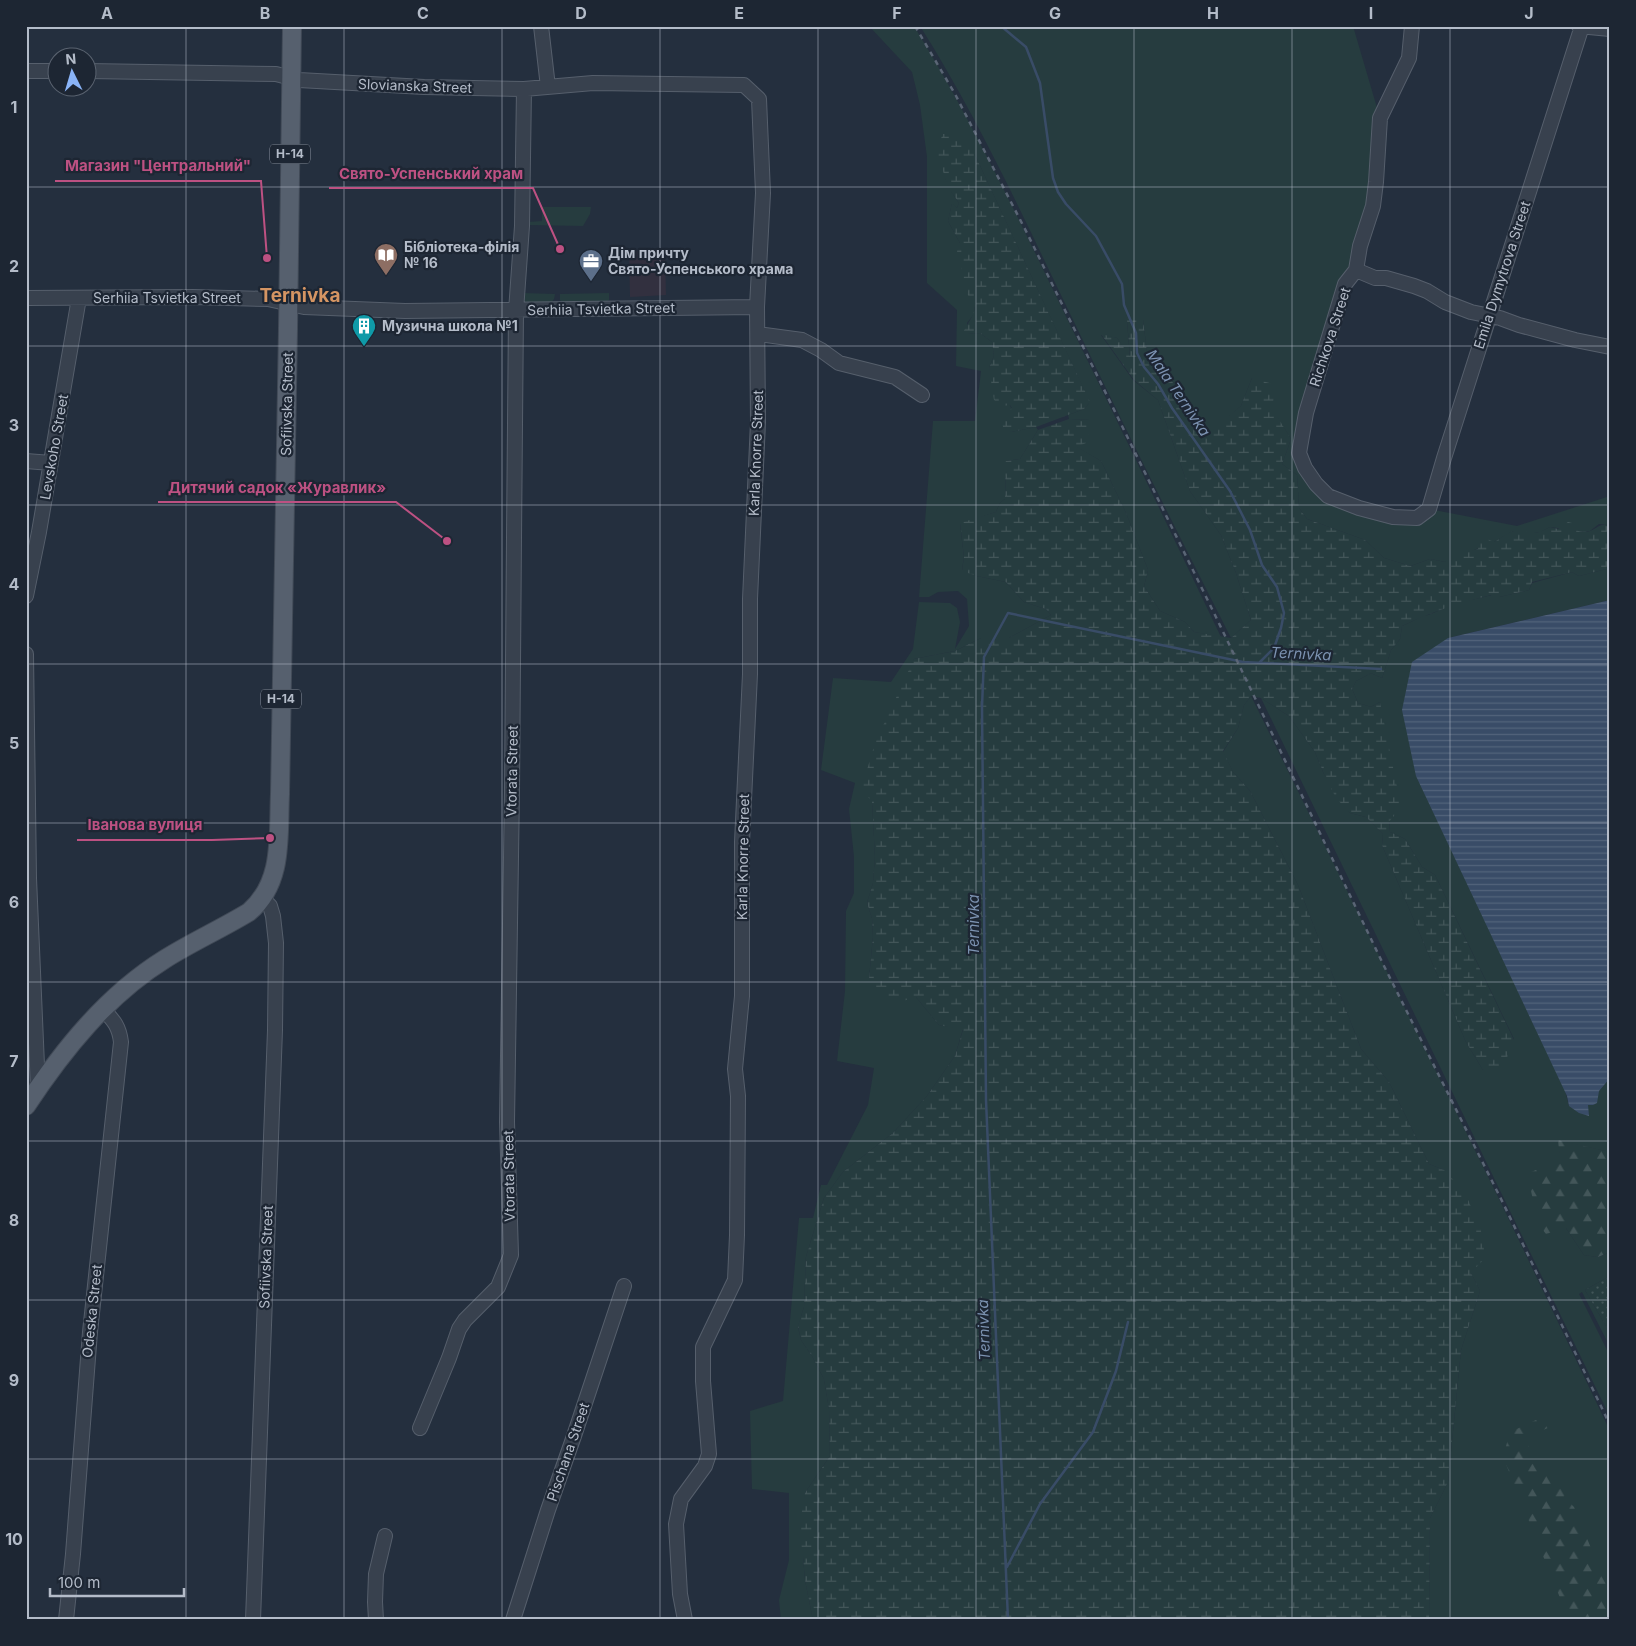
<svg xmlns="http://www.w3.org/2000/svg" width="1636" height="1646" viewBox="0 0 1636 1646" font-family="Inter,sans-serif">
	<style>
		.medical { fill: #32303f }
		.grass { fill: #263c3f }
		.forest { fill: url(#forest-firs) }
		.wetland { fill: url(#wetland-marsh) }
		.garden { fill: url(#garden-dots) }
		.water { fill: url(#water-rules) }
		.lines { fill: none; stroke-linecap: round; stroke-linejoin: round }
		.stream { stroke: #394c67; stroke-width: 2.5 }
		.minor-casing { stroke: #565f6c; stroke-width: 16 }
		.major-casing { stroke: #414a57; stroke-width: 20 }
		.minor { stroke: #38414e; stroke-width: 14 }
		.major { stroke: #56606e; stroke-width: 18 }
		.rail { stroke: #5a6575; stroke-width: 2.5; stroke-dasharray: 5 5; stroke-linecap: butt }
		.grid { fill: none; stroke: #b4bcc9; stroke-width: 1; stroke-opacity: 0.55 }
		.labels { text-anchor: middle; stroke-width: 4.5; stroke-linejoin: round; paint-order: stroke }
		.shield { fill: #1d2633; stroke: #878f9c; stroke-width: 1 }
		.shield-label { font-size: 12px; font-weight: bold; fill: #b4bcc9 }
		.street-label { font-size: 14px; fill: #b4bcc9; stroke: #1d2633 }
		.poi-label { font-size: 14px; font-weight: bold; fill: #b4bcc9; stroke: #1d2633; text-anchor: start }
		.water-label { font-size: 15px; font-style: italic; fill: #7c92b1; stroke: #1d2633 }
		.district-label { font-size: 19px; font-weight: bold; fill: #d59563; stroke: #1d2633 }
		.leader { fill: none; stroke: #bd5182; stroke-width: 2 }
		.callout-dot { fill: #bd5182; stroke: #1d2633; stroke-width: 2 }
		.callout-label { font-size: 15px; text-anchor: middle; font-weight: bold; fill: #bd5182; stroke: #1d2633; stroke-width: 4.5; stroke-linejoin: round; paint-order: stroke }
		.neatline { fill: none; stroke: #b4bcc9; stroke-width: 2 }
		.grid-label { font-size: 16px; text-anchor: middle; font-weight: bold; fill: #b4bcc9 }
	</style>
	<defs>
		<pattern id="forest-firs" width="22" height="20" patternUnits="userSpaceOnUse" patternTransform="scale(1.25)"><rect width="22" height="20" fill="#263c3f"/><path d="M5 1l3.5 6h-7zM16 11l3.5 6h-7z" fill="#435659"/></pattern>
		<pattern id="wetland-marsh" width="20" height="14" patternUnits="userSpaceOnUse" patternTransform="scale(1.25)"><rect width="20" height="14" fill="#263c3f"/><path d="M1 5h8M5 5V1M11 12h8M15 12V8" fill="none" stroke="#435659"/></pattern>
		<pattern id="garden-dots" width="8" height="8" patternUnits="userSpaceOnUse" patternTransform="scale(1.25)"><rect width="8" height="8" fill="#263c3f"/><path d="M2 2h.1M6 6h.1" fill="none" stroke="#435659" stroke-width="1.8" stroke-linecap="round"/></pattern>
		<pattern id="water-rules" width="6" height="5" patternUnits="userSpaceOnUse" patternTransform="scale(1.25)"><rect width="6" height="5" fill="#394c67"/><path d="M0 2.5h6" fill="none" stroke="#53647b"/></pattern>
	</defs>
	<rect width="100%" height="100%" fill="#242f3e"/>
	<path class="medical" d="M629,251H665L666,295L630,297Z"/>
	<path class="grass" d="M869,26H914C968,114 1013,207 1058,300C1113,412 1167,524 1221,637L1194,632L1185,622L1160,611L1144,586L1148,570L1126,513L1101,461L1076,447L1089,420L1069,419L1068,415L1084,409L1089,403L1085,392L975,155L944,148C943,175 944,181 959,203L957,208L952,204L948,221L960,243L975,306L974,314L967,323V334L980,333L992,342L994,356L989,368L1012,409L1009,412L1011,432L1036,427L1038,430L1020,459L1006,461L1005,499L1000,503L996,512L960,524L964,557L962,570L977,576L1006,582L1024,602L1046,609L1051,615L1009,638H981L955,651L914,659L872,801L875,857L873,883L867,903L872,918L873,937L869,979L916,997L939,1025L963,1029L955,1056L927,1096L893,1133L843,1172L824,1198L806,1257L804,1307L798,1327L801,1340L812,1356L824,1379L829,1409L830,1456L805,1493L803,1556L805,1580L813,1620H781L779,1600L789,1560V1493L752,1489L750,1411L783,1401L799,1218H813L821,1185H827L868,1105L874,1068L837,1061L845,991L846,911L854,893V857L849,809L855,783L821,770L833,678L891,682L913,649L919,602L950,603L957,608L960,622L955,649L969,626L967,599L958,591L938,592L929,597H919L933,421H975L981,371L956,366L957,310L927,283V157L920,105L912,72Z
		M920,26H1353L1380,118L1371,206L1297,435L1315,486L1393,520L1429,509L1517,526L1610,496V525L1599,524L1590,531L1584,532L1550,527L1541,532L1528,534L1513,531L1494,542L1445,562L1430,559L1411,566L1407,565L1384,558L1365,540L1307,519L1299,508L1297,475L1282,464L1291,439L1252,378L1241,406L1211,433L1196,426L1184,415L1174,384L1147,352L1143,320H1127L1130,358L1117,338L1101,335L1133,380L1158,400L1190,491L1221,535L1236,573L1251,620L1231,638C1178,533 1125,429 1075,324C1026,223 980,121 920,26Z
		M542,207H591L590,214L583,226L528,225V222L542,221Z
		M522,293L555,294L554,299L551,303L525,304L523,302Z
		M609,293V300L606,302L563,303L560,300V294Z
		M1610,568V600L1448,638L1569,1106L1588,1104L1610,1078V1152L1559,1141L1566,1228L1584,1255L1598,1257L1610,1252V1276L1585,1290L1610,1333V1347L1582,1292L1579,1294L1610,1356V1417L1261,698L1289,716L1315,752L1324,774L1350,813L1366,817L1383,834L1382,845L1466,1042L1483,1070L1514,1039L1435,875L1422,867L1405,839L1390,832L1380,702L1371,707L1358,703L1352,689L1356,681L1371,673L1382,678L1391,650L1400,639L1402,626L1423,616L1428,615L1458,603L1492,595L1499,597L1529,590L1532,583L1572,572L1579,576Z
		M1251,696L1502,1205L1610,1431V1620H1429L1430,1518L1448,1482L1461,1350L1480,1291L1471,1273L1444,1170L1429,1164L1389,1082L1361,1049L1298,885L1250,791L1233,772L1223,752L1238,728L1244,705Z"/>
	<path class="forest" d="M1558,1140L1610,1152V1252L1598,1257L1584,1255L1566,1228L1546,1234L1539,1225L1527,1174L1560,1159Z
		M1547,1415L1550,1427L1523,1439L1546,1469L1570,1479L1564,1497L1574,1507L1610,1594V1620H1569L1503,1457L1510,1432Z"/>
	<path class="wetland" d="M943,134H958L975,155L1090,402L1084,409L1036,427L1011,432L1003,427L1002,419L1012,408L1010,405L1002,406L994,400L989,368L994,356L992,342L980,333L967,334L963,333C967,323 974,317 975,307L970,303L957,251L960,243L948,221L952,203L957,208L959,203L948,187L943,171L937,164L938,151L944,148L939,143Z
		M1127,320H1143L1147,352L1174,384L1184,415L1196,426L1210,432L1241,406L1252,378L1276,385L1272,408L1291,439L1282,464L1297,475L1299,508L1307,519L1365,540L1384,558L1407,565L1411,566L1430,559L1445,562L1452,555L1478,549L1479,543L1485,538L1494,542C1500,539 1509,531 1515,531C1532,531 1533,537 1550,527L1558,529L1568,522L1572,523L1574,530C1579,531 1585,533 1590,531C1600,527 1598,524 1610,525V568L1579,576L1572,572L1532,582L1529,590L1499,597L1494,600L1491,595C1460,603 1430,612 1402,626L1400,639L1391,650L1382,678L1371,673L1356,681L1352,689L1358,703L1371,707L1380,702L1401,807L1389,822L1390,832L1405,839L1422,867L1435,875L1514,1040L1504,1065L1483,1070L1466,1042L1382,845L1383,834L1366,817L1350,813L1336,798L1324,774L1315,752L1289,716L1261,698L1251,696L1244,705L1238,728L1223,751L1233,772L1250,791L1298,885L1361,1049L1389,1082L1429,1164L1444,1170L1465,1192L1482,1234L1485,1258L1471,1273L1480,1291L1461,1350L1448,1482L1430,1518L1429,1620H813L805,1580L803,1556L799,1529L805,1493L830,1456L829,1409L824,1379L812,1356L801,1340L798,1326L804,1307L806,1257L824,1198L843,1172L893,1133L927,1096L955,1056L963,1030L939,1025L916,997L890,1005L869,979L873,937L872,918L867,903L873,883L875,857L872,801L861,790L875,743L914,659L955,651L981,638H1009L1051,615L1046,609L1024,602L1006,582L977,576L962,571L964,557L960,523L996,512L1000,503L1005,499C1005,487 1007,478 1003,467L1006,461L1020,459L1038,430L1069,419L1089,420L1090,427L1086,443L1077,447L1101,461L1126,513L1148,570L1144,586L1160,611L1185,622L1194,632L1231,638L1251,620L1236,573L1221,535L1190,491L1158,400L1134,380L1101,334L1117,338L1130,356Z"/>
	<path class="garden" d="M1610,1276V1333L1585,1290Z"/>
	<path class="water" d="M1610,600V1078L1599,1091L1597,1103L1593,1105H1588L1589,1116L1579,1113L1569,1106L1567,1096L1416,776L1402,710L1412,662L1448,638Z"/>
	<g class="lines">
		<path class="stream" d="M1001,26L1026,47L1040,83L1053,178L1058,192L1066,204L1096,236L1122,284L1124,305L1136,333L1137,353L1144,367L1158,384L1172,408L1230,491L1250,530L1262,565L1277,587L1284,613L1281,628L1274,648L1260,662
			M1007,1567L1040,1504L1093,1432L1116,1371L1128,1322
			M1008,1620L986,1100L982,707L984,657L1008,613L1243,662L1381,669"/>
		<g class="minor-casing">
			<path id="minor" d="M541,26L548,87
				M1412,26L1409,58L1380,118L1376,182L1373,206L1360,246L1356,270L1345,284L1306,413L1299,453L1305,468L1316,484L1328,496L1359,508L1393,517L1417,518L1429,509L1444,458L1582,26
				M1579,26L1610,29
				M26,71H58
				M88,71L276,74L299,80L424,87L524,89L593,83L744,85L759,99L763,193L757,307L758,422L750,599V674L742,842V996L735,1069L738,1096L737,1235L735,1280L703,1347V1381L709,1454L705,1466L681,1499L676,1524L680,1594L685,1620
				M1356,270L1375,278H1386L1414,286L1427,291L1445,302L1471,312L1500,318L1519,325L1575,340L1610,347
				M26,298L193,297L268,299L304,307L405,311L757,307
				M758,334L802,340L821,350L839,363L895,377L922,395
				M26,461L51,463
				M26,596L39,532L79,298
				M26,654L29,878L38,1089
				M420,1428L449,1358L459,1329L465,1320L498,1287L511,1255L507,1122L512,791L514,538L516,311L522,226L524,89
				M66,1620L73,1554L90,1332L121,1042C119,1026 114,1021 103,1009
				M253,1620L275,1030L276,943L273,916L270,906L262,898
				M376,1620L375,1602L376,1574L385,1536
				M513,1620L548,1510L574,1436L624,1286"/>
		</g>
		<g class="major-casing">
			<path id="major" d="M26,1106C63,1050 107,995 165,959C192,942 221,929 249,912C284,882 278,836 280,794L288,329L292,26"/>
		</g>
		<use href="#minor" class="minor"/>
		<use href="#major" class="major"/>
		<path class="rail" d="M915,26L955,94L1027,233L1215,615L1384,966L1504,1205L1610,1425"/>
	</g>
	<path class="grid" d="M186,26V1620M344,26V1620M502,26V1620M660,26V1620M818,26V1620M976,26V1620M1134,26V1620M1292,26V1620M1450,26V1620M26,187H1610M26,346H1610M26,505H1610M26,664H1610M26,823H1610M26,982H1610M26,1141H1610M26,1300H1610M26,1459H1610"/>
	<defs>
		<g id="library-pin" transform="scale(1.25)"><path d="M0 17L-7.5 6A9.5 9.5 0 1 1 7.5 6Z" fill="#8d6e63" stroke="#1d2633"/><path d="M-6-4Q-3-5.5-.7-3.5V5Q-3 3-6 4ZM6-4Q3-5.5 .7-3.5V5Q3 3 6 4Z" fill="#fff"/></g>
		<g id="office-pin" transform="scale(1.25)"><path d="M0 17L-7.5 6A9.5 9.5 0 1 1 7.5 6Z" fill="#5c6f8a" stroke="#1d2633"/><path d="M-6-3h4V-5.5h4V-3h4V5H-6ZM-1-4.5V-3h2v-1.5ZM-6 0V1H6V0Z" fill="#fff"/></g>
		<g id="building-pin" transform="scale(1.25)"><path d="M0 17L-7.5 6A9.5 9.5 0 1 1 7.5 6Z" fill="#0f9aa8" stroke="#1d2633"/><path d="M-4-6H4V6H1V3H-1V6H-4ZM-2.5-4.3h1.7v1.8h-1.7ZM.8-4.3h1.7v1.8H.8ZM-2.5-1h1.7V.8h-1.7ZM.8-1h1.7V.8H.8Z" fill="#fff"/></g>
	</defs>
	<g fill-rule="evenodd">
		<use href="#library-pin" x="386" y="255"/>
		<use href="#office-pin" x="591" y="261"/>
		<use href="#building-pin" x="364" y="326"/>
	</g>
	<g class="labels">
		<g class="shield">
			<rect x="270" y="144.5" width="40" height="19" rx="4"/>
			<rect x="261" y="689.5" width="40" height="19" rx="4"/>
		</g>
		<g class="shield-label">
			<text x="290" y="158">Н-14</text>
			<text x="281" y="703">Н-14</text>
		</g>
		<g class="street-label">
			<text transform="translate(415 86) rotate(2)" y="5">Slovianska Street</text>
			<text transform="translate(1502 275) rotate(-72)" y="5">Emila Dymytrova Street</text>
			<text x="167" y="303">Serhiia Tsvietka Street</text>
			<text transform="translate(601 309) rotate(-1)" y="5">Serhiia Tsvietka Street</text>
			<text transform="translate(1330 337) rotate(-72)" y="5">Richkova Street</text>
			<text transform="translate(287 404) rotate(-89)" y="5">Sofiivska Street</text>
			<text transform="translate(54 447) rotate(-80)" y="5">Levskoho Street</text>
			<text transform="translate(756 453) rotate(-88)" y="5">Karla Knorre Street</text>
			<text transform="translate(512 771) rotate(-89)" y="5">Vtorata Street</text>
			<text transform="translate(743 857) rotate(-89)" y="5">Karla Knorre Street</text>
			<text transform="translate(509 1176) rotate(-91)" y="5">Vtorata Street</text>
			<text transform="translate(266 1257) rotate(-88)" y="5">Sofiivska Street</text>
			<text transform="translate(92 1311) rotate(-84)" y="5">Odeska Street</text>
			<text transform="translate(568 1452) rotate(-71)" y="5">Pischana Street</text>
		</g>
		<g class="poi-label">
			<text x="404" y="252">Бібліотека-філія<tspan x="404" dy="16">№ 16</tspan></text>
			<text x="608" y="258">Дім причту<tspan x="608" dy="16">Свято-Успенського храма</tspan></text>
			<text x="382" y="331">Музична школа №1</text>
		</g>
		<g class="water-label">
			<text transform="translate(1178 393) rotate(56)" y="5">Mala Ternivka</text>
			<text transform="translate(1301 654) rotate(3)" y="5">Ternivka</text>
			<text transform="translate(974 925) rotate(-90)" y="5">Ternivka</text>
			<text transform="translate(984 1330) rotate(-92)" y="5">Ternivka</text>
		</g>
		<g class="district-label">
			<text x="300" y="302">Ternivka</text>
		</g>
	</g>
	<path class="leader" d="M267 258L261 181H55M560 249L533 188H329M447 541L396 502H158M270 838L212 840H77"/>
	<g class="callout-dot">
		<circle cx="267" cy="258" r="5"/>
		<circle cx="560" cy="249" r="5"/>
		<circle cx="447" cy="541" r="5"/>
		<circle cx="270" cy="838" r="5"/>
	</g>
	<g class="callout-label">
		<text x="158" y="171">Магазин "Центральний"</text>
		<text x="431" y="179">Свято-Успенський храм</text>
		<text x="277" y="493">Дитячий садок «Журавлик»</text>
		<text x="145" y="830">Іванова вулиця</text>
	</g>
	<rect width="1636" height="1646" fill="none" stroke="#1d2633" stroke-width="55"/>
	<g transform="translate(72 72) rotate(355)"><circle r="24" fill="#1d2633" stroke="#59626f"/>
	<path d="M0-4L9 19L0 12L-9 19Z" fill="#8ab4f8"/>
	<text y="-8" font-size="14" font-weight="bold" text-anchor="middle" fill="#b4bcc9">N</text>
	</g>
	<path d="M50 1588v8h134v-8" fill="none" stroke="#b4bcc9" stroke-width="2.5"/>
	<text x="58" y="1588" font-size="15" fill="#b4bcc9" stroke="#1d2633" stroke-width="4" paint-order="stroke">100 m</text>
	<rect x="28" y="28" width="1580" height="1590" class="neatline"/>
	<g class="grid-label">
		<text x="107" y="19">A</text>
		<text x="265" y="19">B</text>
		<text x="423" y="19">C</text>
		<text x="581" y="19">D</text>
		<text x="739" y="19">E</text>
		<text x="897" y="19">F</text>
		<text x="1055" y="19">G</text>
		<text x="1213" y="19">H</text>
		<text x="1371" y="19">I</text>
		<text x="1529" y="19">J</text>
		<text x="14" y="113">1</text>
		<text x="14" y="272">2</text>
		<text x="14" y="431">3</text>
		<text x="14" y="590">4</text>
		<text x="14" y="749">5</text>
		<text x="14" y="908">6</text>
		<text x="14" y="1067">7</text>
		<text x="14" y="1226">8</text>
		<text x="14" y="1386">9</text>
		<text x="14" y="1545">10</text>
	</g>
</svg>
